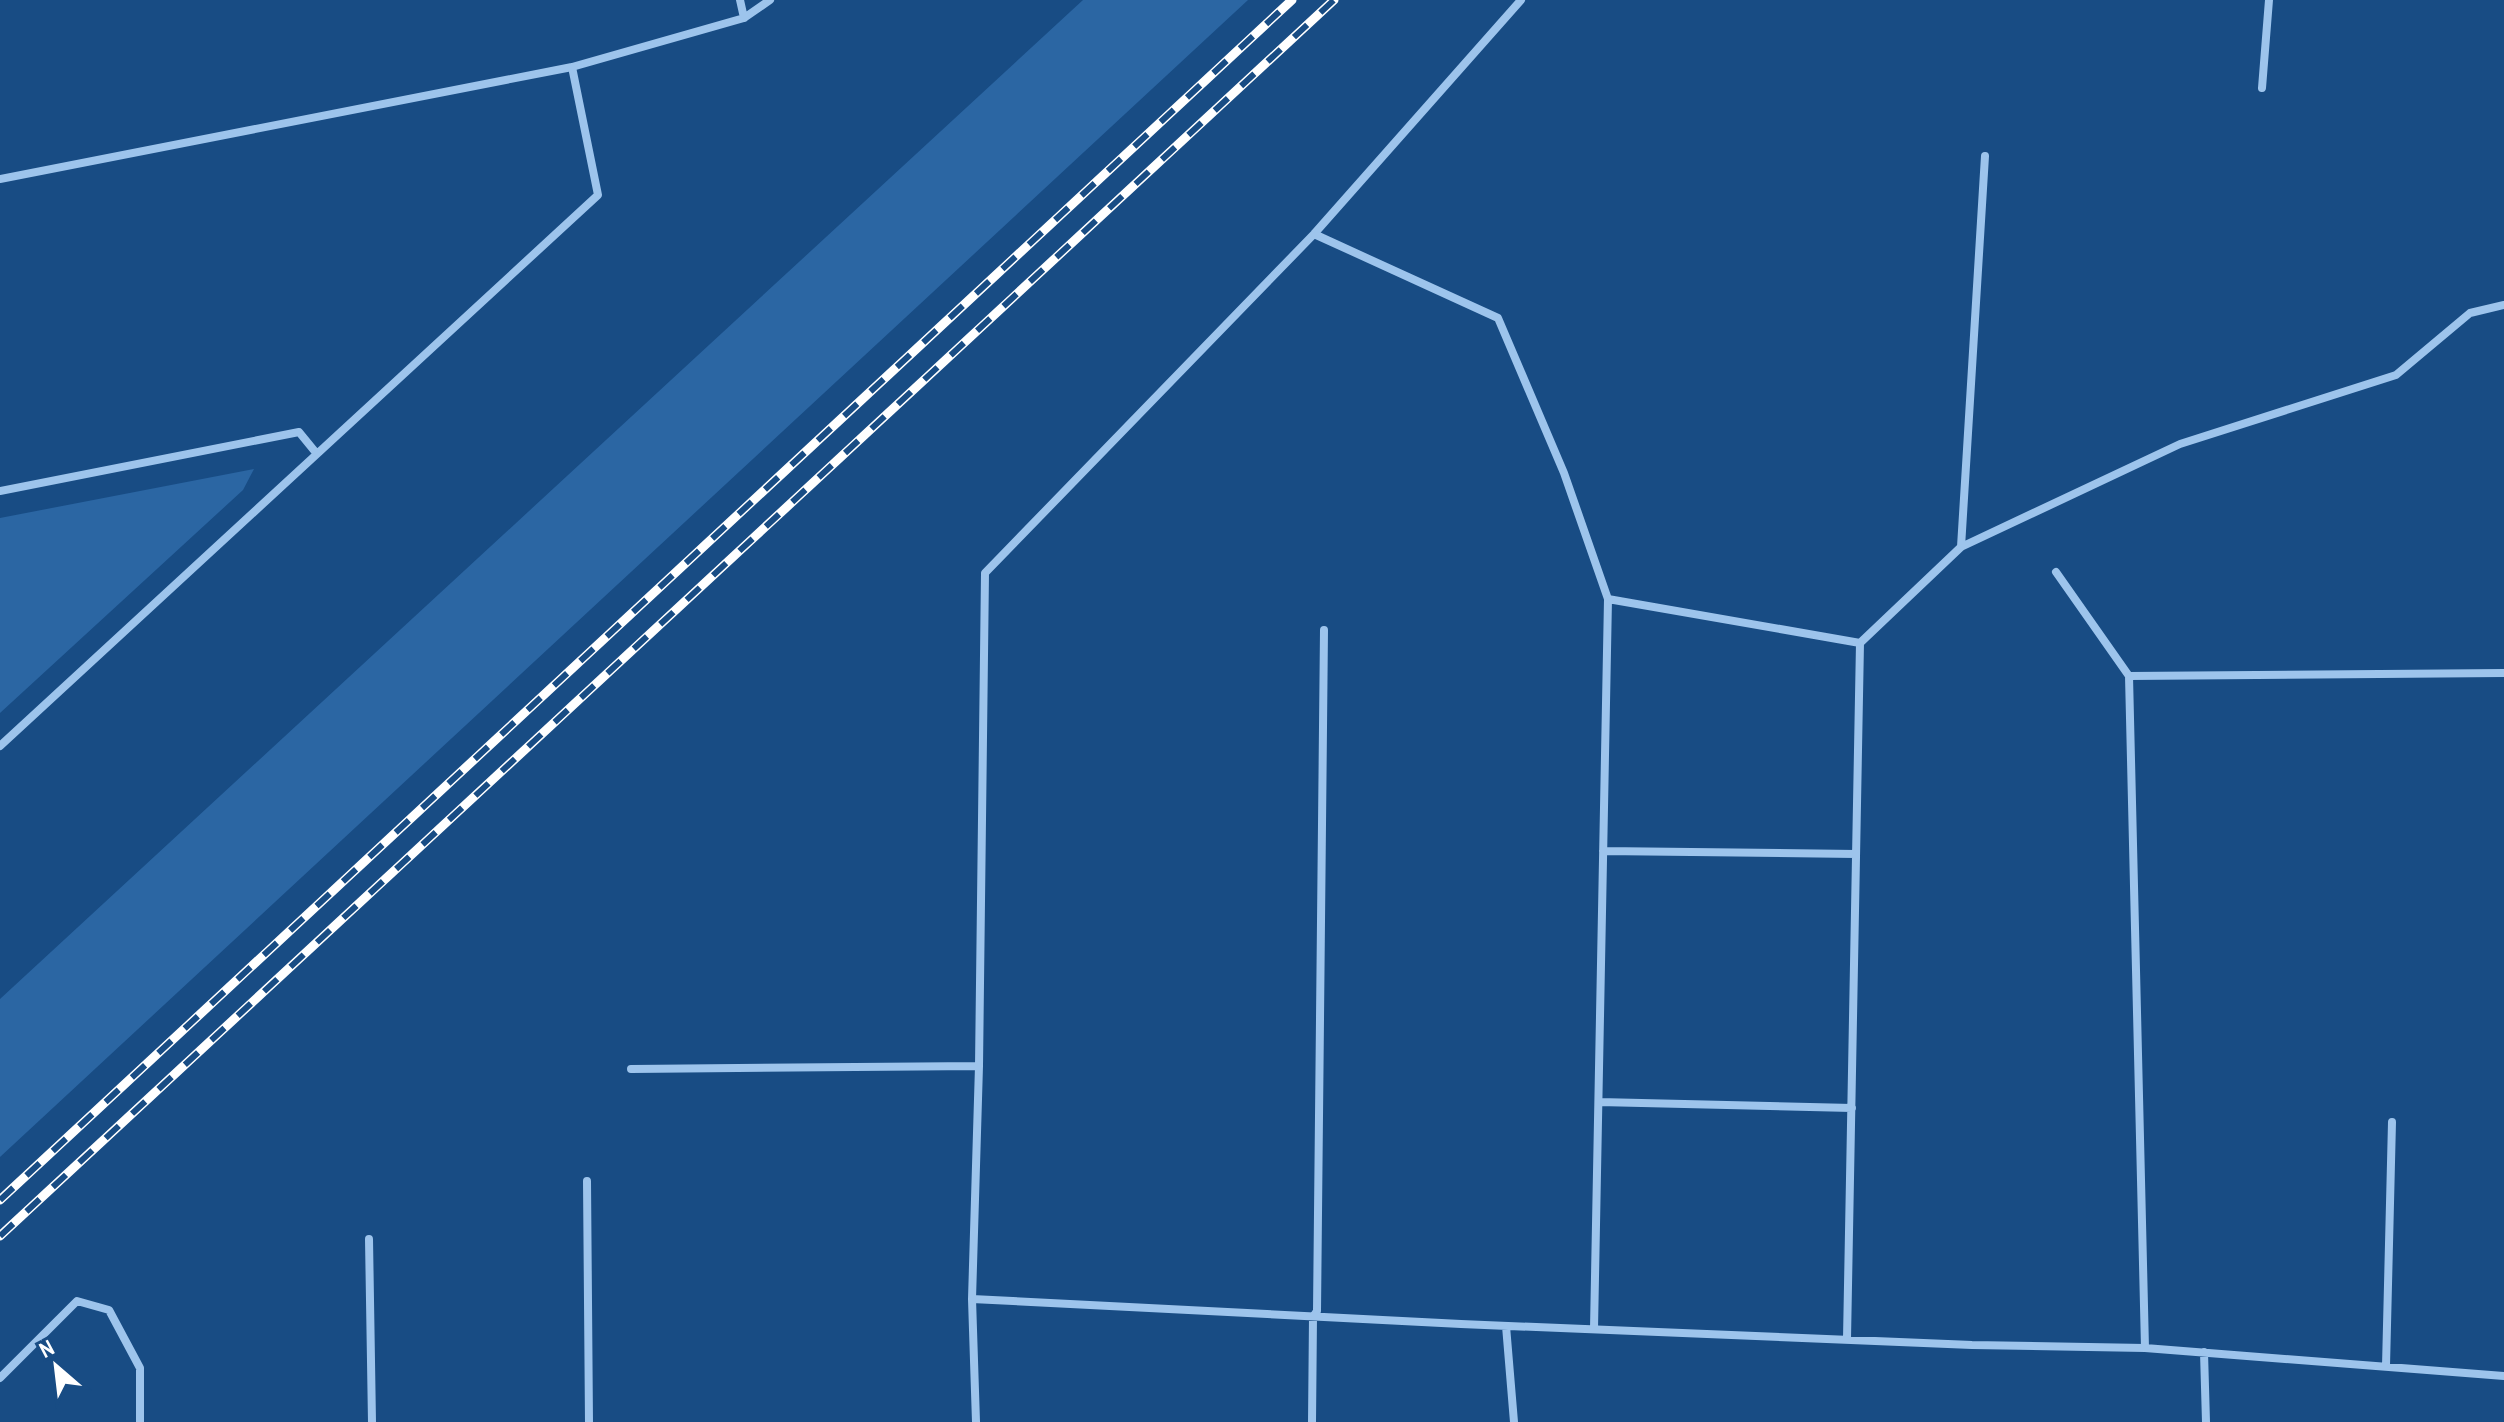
<svg xmlns="http://www.w3.org/2000/svg" width="2504" height="1422" viewBox="0 0 2504 1422" font-family="'Archivo Narrow',sans-serif">
	<style>
		.green { fill: #2b66a3 }
		.lines { fill: none; stroke-linecap: round; stroke-linejoin: round }
		.street { stroke: #9dc4ec; stroke-width: 8 }
		.rail-casing { stroke: #fff; stroke-width: 9 }
		.rail { stroke: #184c84; stroke-width: 6; stroke-dasharray: 18; stroke-linecap: butt }
	</style>
	<rect width="100%" height="100%" fill="#184c84"/>
	<path class="green" d="M1083,0H1248L0,1157V999Z
		M254,469L243,490L0,713V518Z"/>
	<g class="lines">
		<path class="street" d="M740,0L744,18
			M2262,88L2269,0
			M0,179L572,67L744,18L770,0
			M1314,234L1498,318L1564,473L1608,599L1860,643
			M0,491L299,432L317,454
			M1961,547L1985,156
			M2056,572L2129,676L2145,1348
			M2129,676L2504,673
			M0,746L598,195L572,67
			M1603,851L1856,854
			M631,1069L979,1066
			M1599,1102L1852,1108
			M587,1181L589,1422
			M369,1239L372,1422
			M972,1299L1461,1324L1972,1345L2145,1348L2504,1376
			M1506,1326L1514,1422
			M1594,1329L1608,599
			M1847,1339L1860,643L1961,547L2180,444L2396,375L2470,313L2504,305
			M2204,1352L2206,1422
			M2386,1366L2392,1122
			M0,1378L77,1301L109,1310L140,1368V1422
			M976,1422L972,1299L979,1066L985,573L1314,234L1521,0
			M1312,1422L1313,1317L1317,1311L1324,630"/>
		<g class="rail-casing">
			<path id="rail" d="M0,1200L1292,0
				M0,1236L1334,0"/>
		</g>
		<use href="#rail" class="rail"/>
	</g>
	<g transform="translate(56 1366) rotate(332)" stroke="#184c84" stroke-width="6" paint-order="stroke">
	<path d="M0-6L14 30L0 20L-14 30Z" fill="#ffffff"/>
	<text y="-12" font-size="22" font-weight="bold" text-anchor="middle" fill="#ffffff">N</text>
	</g>
</svg>
